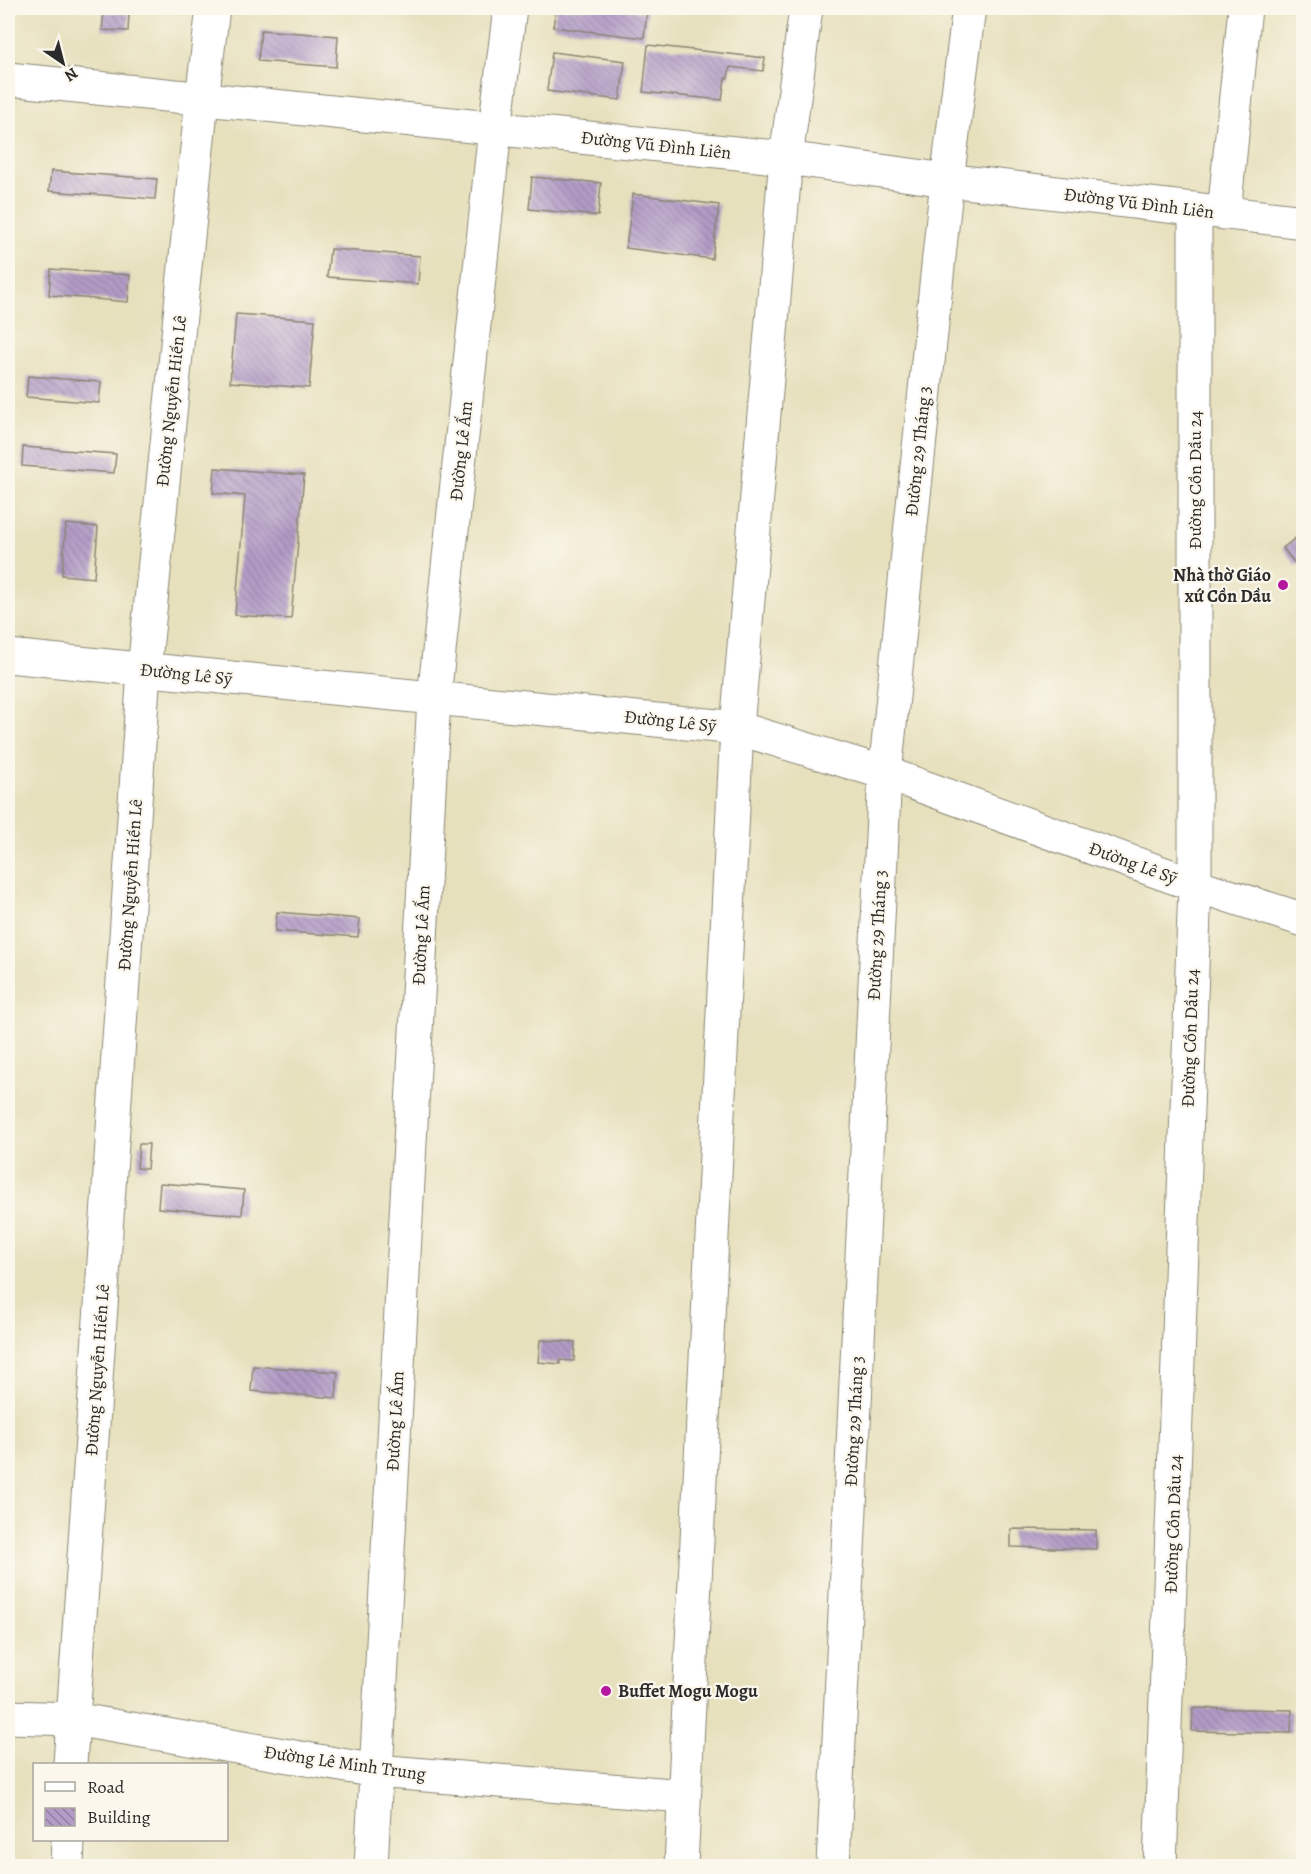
<svg xmlns="http://www.w3.org/2000/svg" width="1311" height="1874" viewBox="0 0 1311 1874" font-family="Alegreya,serif">
	<style>
		.building { fill: url(#building-back-hatch) }
		.lines { fill: none; stroke-linecap: round; stroke-linejoin: round }
		.street-casing { stroke: #898674; stroke-width: 35 }
		.secondary-casing { stroke: #898674; stroke-width: 35 }
		.street { stroke: #fff; stroke-width: 33 }
		.secondary { stroke: #fff; stroke-width: 33 }
		.poi-dot { fill: #b5179e; stroke: #fbf7ec; stroke-width: 2 }
		.labels { text-anchor: middle; stroke-width: 4.5; stroke-linejoin: round; paint-order: stroke }
		.street-label { font-size: 18px; fill: #2b2b2b; stroke: #fbf7ec }
		.poi-label { font-size: 18px; font-weight: bold; fill: #2b2b2b; stroke: #fbf7ec; text-anchor: end }
	</style>
	<defs>
		<pattern id="building-back-hatch" width="6" height="6" patternUnits="userSpaceOnUse" patternTransform="scale(1.5)"><rect width="6" height="6" fill="#b39cc7"/><path d="M-1 5l2 2M0 0l6 6M5-1l2 2" fill="none" stroke="#927fa2"/></pattern>
	</defs>
	<rect width="100%" height="100%" fill="#fbf7ec"/>
	<filter id="ink" filterUnits="userSpaceOnUse"><feTurbulence type="fractalNoise" baseFrequency=".0167" numOctaves="2"/><feDisplacementMap in="SourceGraphic" scale="12" xChannelSelector="R" yChannelSelector="G"/><feConvolveMatrix kernelMatrix="1 2 1 2 8 2 1 2 1" color-interpolation-filters="sRGB"/></filter>
	<filter id="wash" filterUnits="userSpaceOnUse"><feTurbulence type="fractalNoise" baseFrequency=".008" numOctaves="4" result="noise"/><feDisplacementMap in="SourceGraphic" scale="24" xChannelSelector="R" yChannelSelector="G"/><feGaussianBlur stdDeviation="1.35" result="paint"/><feColorMatrix in="noise" values="0 0 0 0 0 0 0 0 0 0 0 0 0 0 0 0 0 1.4 0 .05"/><feComposite in="paint" operator="in"/></filter>
	<g filter="url(#wash)">
		<rect width="100%" height="100%" fill="#e7e0bd"/>
		<g id="blocks">
			<path class="building" d="M556,8H611L647,12L644,38L553,27Z
				M104,12L129,14L128,31L102,30Z
				M261,30L338,36L336,67L258,61Z
				M648,45L765,58L763,71L730,67L728,78H725L722,100L643,92Z
				M552,52L625,61L620,100L547,91Z
				M51,171L157,179L155,199L49,191Z
				M532,177L601,183L598,216L529,209Z
				M633,194L719,205L712,259L626,248Z
				M330,249L420,256L418,284L327,277Z
				M51,269L130,275L128,302L49,295Z
				M236,314L315,320L309,388L230,382Z
				M28,376L101,382L99,403L26,397Z
				M23,447L116,454L114,473L22,466Z
				M215,468L304,475L291,619L235,615L245,496L213,493Z
				M66,524L98,527L94,578L62,575Z
				M1298,536L1304,542V559L1296,565L1283,548Z
				M277,912L360,919L358,937L275,931Z
				M139,1144H149L147,1169L137,1168Z
				M160,1183L244,1190L242,1215L158,1208Z
				M540,1340L575,1342L574,1361L560,1360V1364L538,1362Z
				M253,1366L338,1372L336,1398L251,1391Z
				M1011,1529L1096,1530V1549L1011,1547Z
				M1193,1708L1292,1710L1291,1733L1192,1731Z"/>
		</g>
	</g>
	<g filter="url(#ink)">
		<use href="#blocks" fill-opacity="0" stroke="#898674" stroke-width="1.5"/>
		<g class="lines">
			<g class="street-casing">
				<path id="street" d="M8,79L786,158L947,180L1304,222
					M1224,213L1245,8
					M8,656L737,728L885,773L1195,885L1304,920
					M8,1717L73,1719L376,1771L684,1796
					M70,1764L144,670L202,99L213,8
					M67,1866L68,1840
					M371,1866L434,698L495,129L510,8
					M1160,1866L1195,885V209"/>
			</g>
			<g class="secondary-casing">
				<path id="secondary" d="M681,1866L737,728L786,158L806,8
					M833,1866L885,773L947,180L969,8"/>
			</g>
			<use href="#street" class="street"/>
			<use href="#secondary" class="secondary"/>
		</g>
	</g>
	<g class="poi-dot">
		<circle cx="1283" cy="585" r="6"/>
		<circle cx="606" cy="1691" r="6"/>
	</g>
	<g class="labels">
		<g class="street-label">
			<text transform="translate(656 145) rotate(6)" y="6">Đường Vũ Đình Liên</text>
			<text transform="translate(1139 203) rotate(7)" y="6">Đường Vũ Đình Liên</text>
			<text transform="translate(171 401) rotate(-84)" y="6">Đường Nguyễn Hiến Lê</text>
			<text transform="translate(461 451) rotate(-84)" y="6">Đường Lê Ấm</text>
			<text transform="translate(918 451) rotate(-84)" y="6">Đường 29 Tháng 3</text>
			<text transform="translate(1195 480) rotate(-90)" y="6">Đường Cồn Dầu 24</text>
			<text transform="translate(186 674) rotate(6)" y="6">Đường Lê Sỹ</text>
			<text transform="translate(670 721) rotate(6)" y="6">Đường Lê Sỹ</text>
			<text transform="translate(1133 863) rotate(20)" y="6">Đường Lê Sỹ</text>
			<text transform="translate(130 885) rotate(-86)" y="6">Đường Nguyễn Hiến Lê</text>
			<text transform="translate(421 935) rotate(-87)" y="6">Đường Lê Ấm</text>
			<text transform="translate(877 935) rotate(-87)" y="6">Đường 29 Tháng 3</text>
			<text transform="translate(1190 1038) rotate(-88)" y="6">Đường Cồn Dầu 24</text>
			<text transform="translate(97 1370) rotate(-86)" y="6">Đường Nguyễn Hiến Lê</text>
			<text transform="translate(395 1421) rotate(-87)" y="6">Đường Lê Ấm</text>
			<text transform="translate(854 1421) rotate(-87)" y="6">Đường 29 Tháng 3</text>
			<text transform="translate(1173 1524) rotate(-88)" y="6">Đường Cồn Dầu 24</text>
			<text transform="translate(345 1763) rotate(8)" y="6">Đường Lê Minh Trung</text>
		</g>
		<g class="poi-label">
			<text x="1271" y="581">Nhà thờ Giáo<tspan x="1271" dy="21">xứ Cồn Dầu</tspan></text>
			<text x="618" y="1697" text-anchor="start">Buffet Mogu Mogu</text>
		</g>
	</g>
	<rect width="1311" height="1874" fill="none" stroke="#fbf7ec" stroke-width="30"/>
	<rect x="33" y="1763" width="195" height="78" fill="#fbf7ec" stroke="#a8a59f" stroke-width="1.5"/>
	<rect x="45" y="1782" width="30" height="9" fill="#ffffff" stroke="#a8a59f" stroke-width="1.5"/>
	<text x="87" y="1793" font-size="18" fill="#2b2b2b">Road</text>
	<rect x="45" y="1808" width="30" height="18" fill="url(#building-back-hatch)" stroke="#a8a59f" stroke-width="1.5"/>
	<text x="87" y="1823" font-size="18" fill="#2b2b2b">Building</text>
	<g transform="translate(63 63) rotate(145)" stroke="#fbf7ec" stroke-width="4.5" paint-order="stroke">
	<path d="M0-4.5L10 22L0 15L-10 22Z" fill="#2b2b2b"/>
	<text y="-9" font-size="16" font-weight="bold" text-anchor="middle" fill="#2b2b2b">N</text>
	</g>
</svg>
